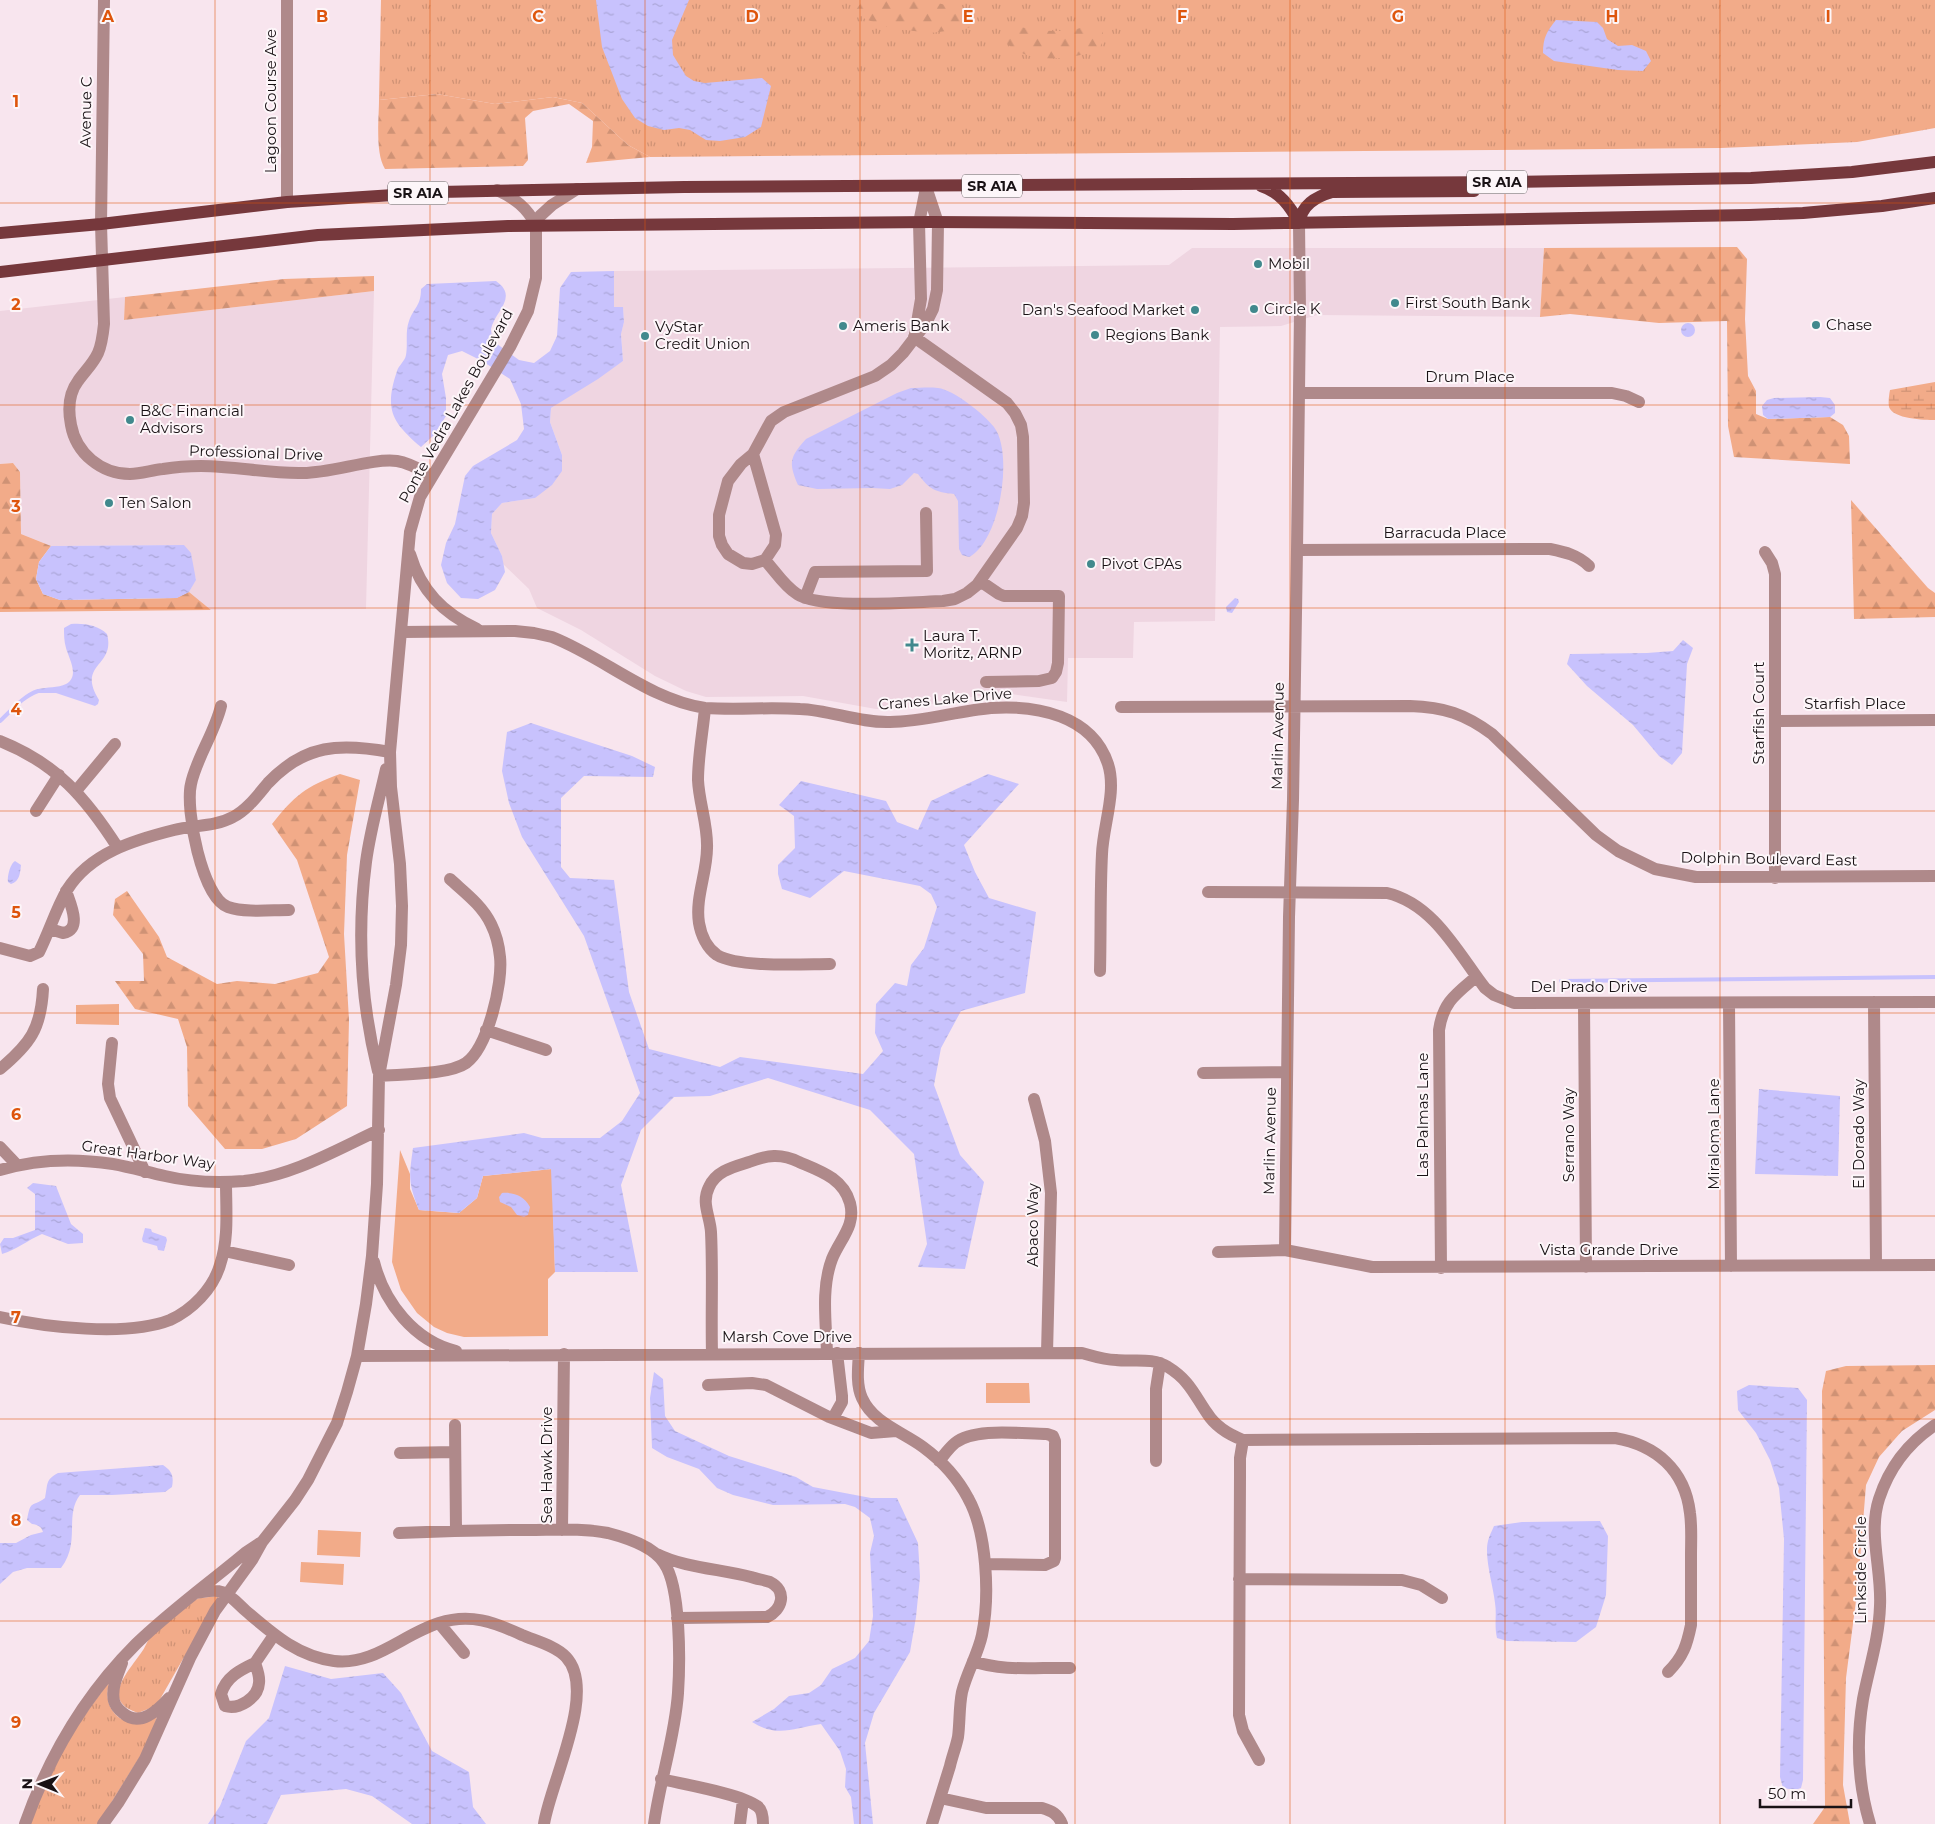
<svg xmlns="http://www.w3.org/2000/svg" width="1935" height="1824" viewBox="0 0 1935 1824" font-family="Montserrat,sans-serif">
	<style>
		.built { fill: #efd5e1 }
		.grass { fill: url(#grass-tufts) }
		.forest { fill: url(#forest-firs) }
		.wetland { fill: url(#wetland-marsh) }
		.pitch { fill: #f2ab89 }
		.water { fill: url(#water-ripples) }
		.lines { fill: none; stroke-linecap: round; stroke-linejoin: round }
		.stream { stroke: #c8c2fd; stroke-width: 4 }
		.street { stroke: #af898a; stroke-width: 12 }
		.primary { stroke: #76383c; stroke-width: 12 }
		.grid { fill: none; stroke: #de550c; stroke-width: 1; stroke-opacity: 0.55 }
		.poi-dot { fill: #41898d; stroke: #fdf6f9; stroke-width: 2 }
		.labels { text-anchor: middle; stroke-width: 4; stroke-linejoin: round; paint-order: stroke }
		.shield { fill: #fdf6f9; stroke: #5d5659; stroke-width: 1 }
		.shield-label { font-size: 14px; font-weight: bold; fill: #191215 }
		.street-label { font-size: 15px; fill: #191215; stroke: #fdf6f9 }
		.poi-label { font-size: 15px; fill: #191215; stroke: #fdf6f9; text-anchor: start }
		.grid-label { font-size: 16px; text-anchor: middle; font-weight: bold; fill: #de550c; stroke: #fdf6f9; stroke-width: 4; stroke-linejoin: round; paint-order: stroke }
	</style>
	<defs>
		<pattern id="grass-tufts" width="24" height="20" patternUnits="userSpaceOnUse" patternTransform="scale(1.25)"><rect width="24" height="20" fill="#f2ab89"/><path d="M3 7l-1-3M5 7V3M7 7l1-3M15 17l-1-3M17 17v-4M19 17l1-3" fill="none" stroke="#cf9275"/></pattern>
		<pattern id="forest-firs" width="22" height="20" patternUnits="userSpaceOnUse" patternTransform="scale(1.25)"><rect width="22" height="20" fill="#f2ab89"/><path d="M5 1l3.5 6h-7zM16 11l3.5 6h-7z" fill="#cf9275"/></pattern>
		<pattern id="wetland-marsh" width="20" height="14" patternUnits="userSpaceOnUse" patternTransform="scale(1.25)"><rect width="20" height="14" fill="#f2ab89"/><path d="M1 5h8M5 5V1M11 12h8M15 12V8" fill="none" stroke="#cf9275"/></pattern>
		<pattern id="water-ripples" width="26" height="14" patternUnits="userSpaceOnUse" patternTransform="scale(1.25)"><rect width="26" height="14" fill="#c8c2fd"/><path d="M2 4q2-2 4 0t4 0M15 11q2-2 4 0t4 0" fill="none" stroke="#aba6d8"/></pattern>
	</defs>
	<rect width="100%" height="100%" fill="#f8e5ee"/>
	<path class="built" d="M1192,248H1544L1540,317L1317,315L1281,326L1220,327L1215,621L1134,622L1133,658H1068L1067,702L1011,694L977,696L902,709H876L803,696L706,697L686,691L655,676L581,630L537,608L529,589L503,564L502,556L491,533L492,514L502,503L535,498L562,455L550,422L551,408L623,361L621,333L624,322L623,308L614,307V271L1169,265Z
		M374,291L366,609L211,610L189,592L196,579L184,545L51,546L21,534L20,472L13,463L0,464V311L125,297L124,320Z"/>
	<path class="grass" d="M381,0H1935V128L1857,142L1721,148L650,157L628,145L582,103L553,97L495,104L437,94L379,100Z
		M219,1596L159,1701L153,1707L138,1713C100,1701 127,1673 141,1653C145,1648 147,1641 151,1636C162,1623 179,1613 192,1601L200,1598Z
		M110,1680C105,1696 107,1709 121,1719L157,1717L149,1742L98,1824H29L65,1743Z"/>
	<path class="forest" d="M863,0H923L970,10L975,26L963,29L930,33L890,28L865,19L856,10Z
		M1090,22L1103,31V41L1098,51C1066,59 1029,66 1004,41L1007,25C1026,28 1062,35 1080,28C1083,27 1087,24 1090,22Z
		M437,94L495,104L553,97L582,103L628,145L650,157L586,163L592,147L593,121L569,104L533,111L525,118L528,160L523,166L385,169C375,153 379,119 379,100Z
		M1737,247L1747,259L1745,319L1748,376L1756,391V414L1768,419L1830,417L1843,425L1849,436L1850,464L1734,457L1728,426L1727,321L1659,323L1570,314L1540,317L1544,248Z
		M374,276V291L124,320L125,297L284,279Z
		M13,463L20,472L21,534L51,546L39,562L36,579L43,594L60,600L176,598L189,592L211,610L0,612V464Z
		M1851,500L1928,588L1935,593V617L1854,619Z
		M340,774L360,780L347,855L344,934L349,1020L347,1106L296,1139L262,1149H225L188,1106L187,1047L178,1019L135,1009L115,981H144L143,954L113,915L115,899L127,891L159,937L167,957L217,984L237,981L275,984L318,973L329,957L297,860L272,824C294,796 306,786 340,774Z
		M1935,1365V1410L1902,1431L1879,1457L1866,1485L1858,1585L1846,1678L1843,1785L1850,1824H1813L1825,1807L1822,1391L1826,1371L1846,1366Z"/>
	<path class="wetland" d="M1935,382V420C1924,420 1893,419 1889,407C1888,402 1889,395 1890,390Z"/>
	<path class="pitch" d="M119,1004V1025L76,1024V1005Z
		M400,1150L410,1174V1189L419,1210L459,1213L477,1198L483,1176L552,1169L555,1272L548,1279V1336L464,1337L447,1333L434,1327L417,1313L401,1290L392,1262Z
		M986,1383H1029L1030,1403H986Z
		M318,1530L361,1532L360,1557L317,1555Z
		M301,1562L344,1564L343,1585L300,1582Z"/>
	<path class="water" d="M596,0H689L672,40L673,55L686,76L694,81L705,83L762,78L771,86L761,127L745,137L720,141L706,140L690,130L679,128L664,130L648,126L635,118L622,99L602,47Z
		M1556,20L1597,22L1603,28L1607,39L1618,46L1632,45L1646,51L1651,61L1643,71L1618,70L1554,61L1543,53C1543,38 1547,31 1556,20Z
		M614,271V307H623L624,322L621,334L623,361L598,379L551,408L550,422L562,455V471L552,485L535,498L502,503L492,514L491,533L502,556L505,572L495,590L478,599L461,598L447,583L441,565L446,543L455,524L465,476L473,466L517,440L524,429L521,404L510,379L482,361L462,351L448,355L442,374L446,398V416L434,435L421,447C392,422 384,410 397,371C399,365 405,361 406,355C408,344 405,331 409,321C414,307 421,306 421,289L427,284L496,281C519,297 495,311 491,329C491,332 492,337 493,341L519,360L534,363L550,351L557,336L560,288L571,272Z
		M1681 330a7 7 0 1 1 14 0a7 7 0 1 1-14 0Z
		M911,388C919,388 929,387 938,388C954,390 984,414 994,427C1014,453 1000,542 969,557L962,555L959,549L958,501L954,494C935,492 929,489 918,474L914,473L902,485L890,489L872,488L817,489L798,485C788,462 790,457 806,439L897,393Z
		M1820,397L1830,398L1835,405V413L1830,417L1768,419L1763,415L1762,406L1767,400L1774,398Z
		M184,545L191,553L196,580L189,592L177,598L60,600L43,594L36,579L39,562L51,546Z
		M1235,598L1238,599L1239,602L1232,613L1227,612L1226,607Z
		M71,624C84,623 98,625 107,634C116,667 76,663 99,700L98,704L95,706L56,693H37L38,689C47,687 58,688 66,684C80,676 69,659 66,648C64,641 64,635 64,628Z
		M1683,640L1693,648L1687,664L1682,753L1672,765L1659,756L1633,725L1587,686L1567,664L1570,654L1647,653L1673,651Z
		M531,723L632,756L655,767L653,777L584,776L561,798V867L570,878L614,880L629,992L649,1049L720,1067L740,1057L863,1074L883,1051L875,1033L876,1004L895,983L907,986L911,965L924,948L937,907L931,894L920,886L844,871L810,898L782,889L778,874V865L795,848L794,816L779,805L801,781L886,801L897,822L918,830L931,801L988,774L1019,784L964,845L975,872L989,898L1036,912L1025,993L961,1011L941,1048L934,1085L960,1155L984,1182L965,1269L918,1267L927,1244L914,1154L870,1110L768,1078L710,1096L674,1097L641,1130L621,1185L638,1272H555L551,1169L483,1176L477,1198L459,1213L419,1210C408,1183 409,1176 413,1148L524,1133L542,1138H600L622,1121L640,1093L584,936L522,837L509,803L502,771L507,732Z
		M15,861L21,865C20,873 20,881 11,884L8,882C7,877 10,864 15,861Z
		M1759,1089L1840,1096L1838,1176L1755,1174Z
		M33,1183L56,1186L71,1224L83,1234V1243L68,1244L42,1234C28,1240 16,1250 2,1254L0,1244L4,1238H13L35,1230V1194L27,1188Z
		M502,1193C514,1192 524,1196 530,1207L528,1215L524,1217L517,1215L511,1207L500,1202L499,1197Z
		M145,1228L151,1229L152,1232L166,1237L167,1240L164,1251L158,1250L157,1246L143,1242L142,1239Z
		M654,1372L663,1379L665,1416L675,1431L729,1456L796,1477L813,1487L871,1498H897L918,1543L920,1577L916,1617L910,1652L874,1713L865,1743L873,1824H854L851,1797L845,1787L846,1769L840,1751L821,1724C793,1728 778,1738 752,1722L774,1709L789,1696L809,1693L821,1685L832,1669L855,1658L869,1641L873,1616L870,1553L874,1536L870,1518L855,1507L845,1504L773,1505L733,1495L717,1488L699,1469L667,1457L652,1448L650,1398Z
		M1749,1385L1798,1388L1807,1400L1803,1780L1801,1788L1795,1790L1783,1788L1780,1777L1784,1539L1779,1488L1770,1460L1756,1433L1738,1410L1737,1391Z
		M163,1465C172,1471 174,1476 172,1487L165,1492L112,1495H80C64,1516 81,1542 61,1568H27L13,1572L0,1584V1543H16L31,1535L43,1532C41,1526 38,1525 32,1524L27,1520C31,1499 31,1508 45,1498C48,1484 45,1480 58,1473Z
		M1600,1521L1608,1536L1606,1595L1596,1627L1576,1642L1507,1641L1497,1638C1494,1625 1497,1615 1495,1603C1493,1585 1484,1557 1488,1541C1489,1536 1492,1531 1494,1526L1522,1522Z
		M285,1666L331,1679L383,1673L401,1693L432,1751L469,1772L473,1807L486,1824H412L372,1796L346,1789L281,1795L267,1824H208L220,1806L246,1741L269,1718Z"/>
	<g class="lines">
		<path class="stream" d="M0,721C11,711 23,696 38,691
			M1561,981L1935,977"/>
		<path class="street" d="M104,0L101,224L104,324C103,334 102,344 98,353C93,364 85,371 78,381C69,393 68,410 71,425C76,453 101,474 130,474C141,474 152,470 163,469C175,467 189,466 201,466C236,466 269,474 303,473C333,473 371,458 397,461C410,463 421,470 432,476
			M497,190C515,198 527,208 536,225
			M287,202V0
			M915,334L921,299L919,223L926,188
			M1299,393H1612L1626,396L1639,402
			M753,454L776,535L775,545L765,560L752,564L743,563L728,554L722,545L719,536V515L728,481L741,464L753,454L771,421L784,412L875,376L891,365L903,353L926,323L933,309L937,290L938,223L926,187
			M1297,550L1550,549C1565,552 1578,555 1589,566
			M1765,552L1772,563L1775,574V878
			M410,554C421,591 443,613 477,629
			M765,560C775,571 784,586 797,594C821,610 911,602 943,601L955,599L967,593L977,585L1017,528L1022,516L1024,503L1023,437L1021,425L1015,413L1007,403L914,337
			M980,581L999,594L1004,596H1059L1058,663L1056,672L1052,678L1039,681L986,682
			M805,598L815,572L927,571L926,513
			M402,632L515,631L534,633L552,637C605,658 648,699 705,708C737,710 768,707 800,709C830,710 859,723 890,722C923,722 957,711 991,708C1036,705 1092,715 1108,764C1117,792 1103,825 1102,854C1100,893 1101,932 1100,971
			M221,706C215,732 196,759 191,784C185,809 202,898 228,907C246,913 270,910 289,910
			M1121,707L1410,706C1444,707 1465,714 1492,734L1596,835L1618,851L1655,869L1696,877L1935,876
			M705,708C703,731 698,756 698,780C699,803 708,825 707,848C707,873 695,898 699,923C701,935 707,948 717,955C738,968 804,964 830,964
			M1775,721L1935,720
			M0,741C56,763 86,798 118,848
			M76,791L115,744
			M36,811L59,775
			M1208,892L1387,893C1434,904 1458,953 1485,988L1494,995L1514,1003L1935,1002
			M50,929L63,933C83,930 70,903 66,891
			M0,948L30,956L39,952C49,932 56,909 67,890C90,853 134,840 174,830C193,825 215,827 233,817C247,810 258,795 268,783C305,744 340,743 390,752
			M1874,1002L1876,1265
			M1584,1003L1586,1267
			M1729,1003L1731,1266
			M486,1030L546,1050
			M112,1043L108,1084L110,1098L145,1172
			M0,1069C30,1044 41,1029 43,989
			M378,1071C361,1003 357,931 366,862C370,831 379,800 386,769
			M1203,1073L1287,1072
			M379,1076C400,1074 449,1075 466,1063C488,1047 503,983 500,957C499,946 496,934 491,924C482,905 464,892 450,879
			M1034,1099L1045,1141L1051,1193L1047,1353
			M0,1147L17,1165
			M0,1170C37,1159 74,1158 113,1164C130,1167 147,1172 165,1176C190,1182 218,1183 244,1181C292,1176 336,1150 379,1130
			M1285,1250L1289,917L1293,800L1297,550L1300,312L1299,223
			M224,1251L289,1265
			M1218,1252L1285,1250L1372,1267L1935,1265
			M374,1262C384,1302 414,1341 456,1351
			M1441,1268L1439,1030C1443,1002 1456,994 1476,977
			M0,1317C45,1327 127,1337 170,1320C192,1310 213,1289 220,1265C229,1239 226,1209 226,1182
			M712,1353C711,1313 713,1272 711,1232C710,1216 701,1203 709,1187C716,1171 733,1167 749,1162C767,1155 781,1153 799,1162C820,1171 843,1178 850,1203C856,1226 840,1239 832,1259C821,1288 826,1322 827,1353
			M859,1353C858,1368 856,1385 862,1398C873,1423 903,1432 923,1447C942,1461 957,1477 968,1498C987,1532 990,1596 982,1635C978,1654 967,1672 962,1692C959,1707 960,1722 958,1737C956,1747 952,1757 950,1766C944,1785 938,1805 932,1824
			M357,1356L1082,1353C1093,1356 1104,1360 1116,1360C1133,1362 1153,1357 1168,1367C1189,1380 1194,1394 1207,1413C1215,1426 1230,1435 1243,1440L1615,1438C1656,1445 1685,1470 1690,1513C1692,1527 1691,1541 1691,1555C1691,1578 1691,1602 1691,1625C1687,1645 1683,1657 1668,1672
			M708,1385L752,1383L766,1385L829,1417L871,1433L896,1431
			M833,1418L842,1402V1396L837,1353
			M455,1425L456,1530
			M1243,1440L1240,1458V1475L1239,1715L1243,1731L1259,1760
			M400,1453L455,1452
			M939,1461C944,1455 949,1448 955,1443C975,1427 1022,1434 1047,1434L1053,1436L1055,1441V1558L1054,1561L1045,1565L985,1564
			M1156,1461V1389L1160,1363
			M562,1530L564,1354
			M399,1533C442,1531 485,1530 528,1530C555,1530 582,1528 608,1533C627,1538 653,1546 664,1563C681,1587 680,1663 678,1693C675,1737 660,1780 654,1824
			M657,1554C685,1568 721,1569 751,1577C757,1579 764,1580 770,1582C788,1591 782,1610 767,1617L677,1618
			M1239,1579L1402,1580L1421,1585L1442,1598
			M196,1593C204,1592 214,1589 222,1592C231,1595 239,1605 246,1611C273,1634 297,1656 334,1661C374,1666 403,1634 439,1623C470,1613 494,1622 522,1635C536,1641 556,1646 566,1657C598,1691 550,1783 544,1824
			M439,1623L464,1653
			M973,1661C1003,1672 1038,1667 1070,1668
			M122,1663C118,1674 111,1688 114,1701C115,1705 119,1710 123,1713C140,1728 158,1710 169,1698
			M255,1663C240,1670 226,1677 221,1694L225,1706C239,1710 258,1698 259,1683C260,1676 257,1669 255,1663L274,1635
			M661,1779C682,1784 742,1794 757,1806C762,1809 763,1818 763,1824
			M940,1798L986,1808H1042C1052,1811 1058,1814 1062,1824
			M25,1824C49,1756 85,1695 136,1644C170,1611 209,1583 245,1553L260,1543
			M103,1824L118,1803L145,1759L190,1658L215,1611L252,1560L262,1542L295,1500L308,1480L337,1423L347,1392L357,1356L366,1304L372,1256L377,1184L379,1076L396,985L401,945L402,906L400,864L391,787L390,752L410,532L420,497L510,347L528,311L536,278V225L540,216L552,205L577,189
			M740,1824L743,1800
			M1870,1824C1858,1784 1856,1741 1863,1699C1869,1668 1879,1638 1880,1606C1882,1571 1868,1533 1879,1499C1889,1468 1908,1443 1935,1425"/>
		<path class="primary" d="M1261,186C1280,192 1290,206 1299,223
			M1299,223C1302,205 1315,197 1332,192L1474,191
			M0,233L101,224L287,202L439,192L684,187L1514,182L1751,178L1852,172L1935,162
			M0,272L318,235L508,226L931,222L1233,224L1749,215L1803,213L1882,206L1935,198"/>
	</g>
	<path class="grid" d="M215,0V1824M430,0V1824M645,0V1824M860,0V1824M1075,0V1824M1290,0V1824M1505,0V1824M1720,0V1824M0,203H1935M0,405H1935M0,608H1935M0,811H1935M0,1013H1935M0,1216H1935M0,1419H1935M0,1621H1935"/>
	<g class="poi-dot">
		<circle cx="1258" cy="264" r="5"/>
		<circle cx="1395" cy="303" r="5"/>
		<circle cx="1254" cy="309" r="5"/>
		<circle cx="1195" cy="310" r="5"/>
		<circle cx="1816" cy="325" r="5"/>
		<circle cx="843" cy="326" r="5"/>
		<circle cx="1095" cy="335" r="5"/>
		<circle cx="645" cy="336" r="5"/>
		<circle cx="130" cy="420" r="5"/>
		<circle cx="109" cy="503" r="5"/>
		<circle cx="1091" cy="564" r="5"/>
		<path d="M909.5 637.5h5v5h5v5h-5v5h-5v-5h-5v-5h5z"/>
	</g>
	<g class="labels">
		<g class="shield">
			<rect x="1467" y="170.5" width="60" height="23" rx="4"/>
			<rect x="962" y="174.5" width="60" height="23" rx="4"/>
			<rect x="388" y="181.5" width="60" height="23" rx="4"/>
		</g>
		<g class="shield-label">
			<text x="1497" y="187">SR A1A</text>
			<text x="992" y="191">SR A1A</text>
			<text x="418" y="198">SR A1A</text>
		</g>
		<g class="street-label">
			<text transform="translate(271 101) rotate(-90)" y="5">Lagoon Course Ave</text>
			<text transform="translate(86 112) rotate(-89)" y="5">Avenue C</text>
			<text x="1470" y="382">Drum Place</text>
			<text transform="translate(456 406) rotate(-61)" y="5">Ponte Vedra Lakes Boulevard</text>
			<text transform="translate(256 453) rotate(2)" y="5">Professional Drive</text>
			<text x="1445" y="538">Barracuda Place</text>
			<text transform="translate(945 699) rotate(-5)" y="5">Cranes Lake Drive</text>
			<text x="1855" y="709">Starfish Place</text>
			<text transform="translate(1759 713) rotate(-90)" y="5">Starfish Court</text>
			<text transform="translate(1278 736) rotate(-89)" y="5">Marlin Avenue</text>
			<text transform="translate(1769 859) rotate(1)" y="5">Dolphin Boulevard East</text>
			<text x="1589" y="992">Del Prado Drive</text>
			<text transform="translate(1423 1115) rotate(-90)" y="5">Las Palmas Lane</text>
			<text transform="translate(1714 1134) rotate(-90)" y="5">Miraloma Lane</text>
			<text transform="translate(1859 1134) rotate(-90)" y="5">El Dorado Way</text>
			<text transform="translate(1569 1135) rotate(-90)" y="5">Serrano Way</text>
			<text transform="translate(1270 1141) rotate(-89)" y="5">Marlin Avenue</text>
			<text transform="translate(148 1155) rotate(8)" y="5">Great Harbor Way</text>
			<text transform="translate(1033 1225) rotate(-90)" y="5">Abaco Way</text>
			<text x="1609" y="1255">Vista Grande Drive</text>
			<text x="787" y="1342">Marsh Cove Drive</text>
			<text transform="translate(547 1465) rotate(-90)" y="5">Sea Hawk Drive</text>
			<text transform="translate(1861 1570) rotate(-90)" y="5">Linkside Circle</text>
		</g>
		<g class="poi-label">
			<text x="1268" y="269">Mobil</text>
			<text x="1405" y="308">First South Bank</text>
			<text x="1264" y="314">Circle K</text>
			<text x="1185" y="315" text-anchor="end">Dan's Seafood Market</text>
			<text x="1826" y="330">Chase</text>
			<text x="853" y="331">Ameris Bank</text>
			<text x="655" y="332">VyStar<tspan x="655" dy="17">Credit Union</tspan></text>
			<text x="1105" y="340">Regions Bank</text>
			<text x="140" y="416">B&amp;C Financial<tspan x="140" dy="17">Advisors</tspan></text>
			<text x="119" y="508">Ten Salon</text>
			<text x="1101" y="569">Pivot CPAs</text>
			<text x="923" y="641">Laura T.<tspan x="923" dy="17">Moritz, ARNP</tspan></text>
		</g>
	</g>
	<g class="grid-label">
		<text x="108" y="22">A</text>
		<text x="322" y="22">B</text>
		<text x="538" y="22">C</text>
		<text x="752" y="22">D</text>
		<text x="968" y="22">E</text>
		<text x="1182" y="22">F</text>
		<text x="1398" y="22">G</text>
		<text x="1612" y="22">H</text>
		<text x="1828" y="22">I</text>
		<text x="16" y="107">1</text>
		<text x="16" y="310">2</text>
		<text x="16" y="512">3</text>
		<text x="16" y="715">4</text>
		<text x="16" y="918">5</text>
		<text x="16" y="1120">6</text>
		<text x="16" y="1323">7</text>
		<text x="16" y="1526">8</text>
		<text x="16" y="1728">9</text>
	</g>
	<g transform="translate(40 1784) rotate(271)" stroke="#fdf6f9" stroke-width="4" paint-order="stroke">
	<path d="M0-4L9 19L0 12L-9 19Z" fill="#191215"/>
	<text y="-8" font-size="14" font-weight="bold" text-anchor="middle" fill="#191215">N</text>
	</g>
	<path d="M1760 1799v8h91v-8" fill="none" stroke="#191215" stroke-width="2.5"/>
	<text x="1768" y="1799" font-size="15" fill="#191215" stroke="#fdf6f9" stroke-width="4" paint-order="stroke">50 m</text>
</svg>
